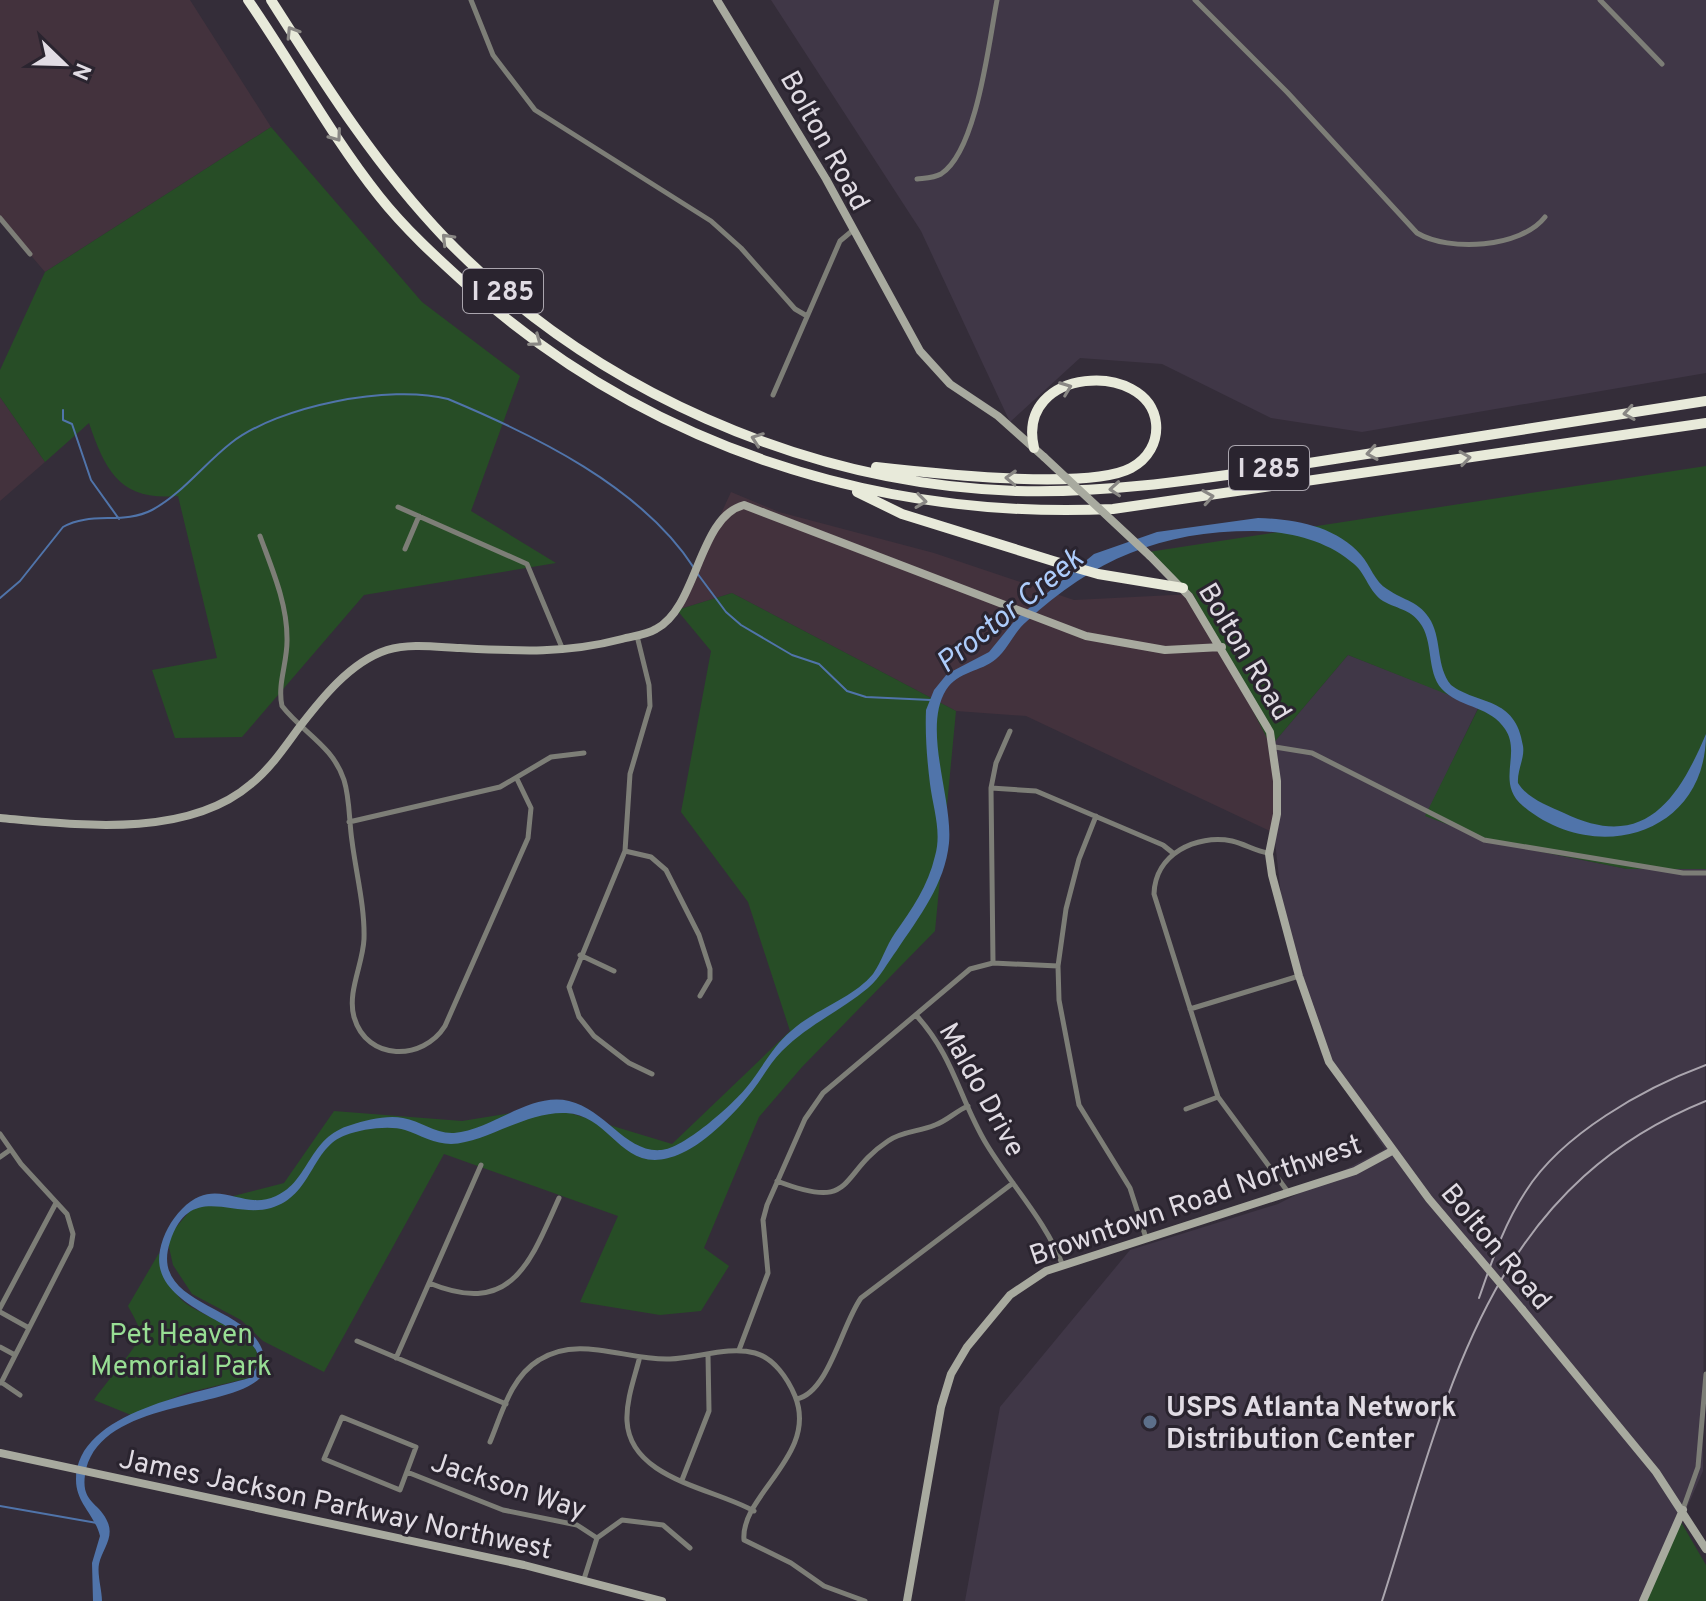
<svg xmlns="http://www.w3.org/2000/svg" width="1706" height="1601" viewBox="0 0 1706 1601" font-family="Overpass,sans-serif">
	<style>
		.commercial { fill: #43323d }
		.industrial { fill: #403747 }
		.green { fill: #274d26 }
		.water { fill: #5074aa }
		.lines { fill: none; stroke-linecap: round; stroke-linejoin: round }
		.stream { stroke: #5074aa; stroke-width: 2 }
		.street { stroke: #7d7e77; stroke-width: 5 }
		.secondary { stroke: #a8aa9f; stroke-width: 8 }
		.highway { stroke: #e8eada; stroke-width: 10 }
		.rail { stroke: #aba6af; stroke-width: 2 }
		.secondary-bridge { stroke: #a8aa9f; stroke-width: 8 }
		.oneway { stroke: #898784 }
		.service-dot { fill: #5c6f8a; stroke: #2a242f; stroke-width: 3 }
		.labels { text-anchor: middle; stroke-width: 6; stroke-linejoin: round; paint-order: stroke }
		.shield { fill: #2a242f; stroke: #aaa5ae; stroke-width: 2 }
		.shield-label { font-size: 26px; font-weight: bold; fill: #e1dce4 }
		.street-label { font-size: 28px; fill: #e1dce4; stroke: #2a242f }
		.park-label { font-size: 28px; fill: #98de94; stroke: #2a242f }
		.poi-label { font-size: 28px; font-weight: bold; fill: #e1dce4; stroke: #2a242f; text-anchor: start }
		.water-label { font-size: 30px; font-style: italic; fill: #adccfb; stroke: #2a242f }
	</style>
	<rect width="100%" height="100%" fill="#342d39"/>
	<path class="commercial" d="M0,0H190L271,127L45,272L0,219Z
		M0,397L45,462L0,501Z
		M731,492L779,512L934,553L1074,600L1193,594L1275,753L1274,833L1026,716L956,711L732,593L677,610Z"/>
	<path class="industrial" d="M771,0H1706V373L1362,432L1271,418L1162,364L1080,358L1010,422L921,231Z
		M1348,655L1479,706L1426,816L1498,843L1627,869H1706L1703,1471L1646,1601H965L1000,1407L1130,1250L1278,1204L1385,1149L1321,1053L1285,930L1274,833L1275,753L1271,746Z"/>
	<path class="green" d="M271,127L422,302L520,376L471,511L556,563L364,595L242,737L175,738L152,670L217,658L178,496C121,501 106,473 89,423L45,462L0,397V370L45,272Z
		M1706,466V869H1627L1498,843L1425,816L1479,707L1348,655L1271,746L1193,594L1142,553Z
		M732,593L956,711L935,931L802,1067L759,1117L704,1248L729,1266L701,1311L660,1315L580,1302L618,1216L444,1154L324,1372L263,1341L241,1320L192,1294L173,1265L167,1238L194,1206L284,1183L334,1111L462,1121L550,1107L672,1144L790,1031L748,902L681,812L711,651L677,610Z
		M159,1253C159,1266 173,1293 184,1302C205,1320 284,1338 249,1378L186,1393L131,1415L94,1400C102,1387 141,1343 140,1335C140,1326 132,1314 128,1306Z
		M1681,1522L1706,1565V1601H1646Z"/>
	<path class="water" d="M1258,518C1294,519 1336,526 1361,555C1370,565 1375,582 1387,589C1404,601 1420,601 1431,621C1442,642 1436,666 1451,685C1477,705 1516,696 1523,746C1525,758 1517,770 1518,783C1527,798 1548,806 1564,813C1644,852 1678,800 1706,734C1706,836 1594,866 1523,806C1495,782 1522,754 1505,729C1491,707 1463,708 1445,692C1426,676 1434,646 1422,626C1412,609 1399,610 1383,601C1369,592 1366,574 1354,564C1327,540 1288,531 1253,531C1161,531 1094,559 1026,622C1014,632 1008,649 996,659C981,672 958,671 946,690C922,729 953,799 949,843C945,884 919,917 897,950C887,963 881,977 868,988C840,1011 808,1025 782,1051C770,1063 763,1077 753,1090C737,1111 707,1142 682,1153C622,1181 614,1115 566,1113C526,1111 486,1143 451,1144C435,1144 420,1135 405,1130C390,1125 361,1129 346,1135C311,1147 313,1196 271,1208C232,1219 190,1181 170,1242C146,1314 276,1303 264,1373C240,1412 97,1396 85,1475C81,1504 100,1502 108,1523C114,1538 102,1550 99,1564C97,1575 102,1590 102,1601H93L92,1563L100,1536C95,1515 76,1503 76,1480C76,1410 201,1393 249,1378C296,1325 146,1321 160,1250C163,1235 171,1220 182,1209C217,1174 241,1212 276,1196C310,1181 308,1137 351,1125C366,1120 387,1115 403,1118C421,1121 435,1134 454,1133C492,1130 530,1092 569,1101C606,1110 626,1153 661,1150C683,1149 731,1106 746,1088C762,1069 771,1048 791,1031C815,1009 852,999 873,974C882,961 886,946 895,933C912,909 928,886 935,856C942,832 933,808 930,784C927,760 925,734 926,710L934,690L947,674L989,652L1016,619L1094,554L1157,532Z"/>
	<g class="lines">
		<path class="stream" d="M63,410V420L72,424L91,480L119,519
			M697,573L726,612L741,625L792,655L819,664L847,691L866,697L931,700
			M0,598L20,581L63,527C90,511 123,525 152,510C182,494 204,464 231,443C278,406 390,384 448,399C534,435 642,487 694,568
			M0,1506L97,1523"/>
		<path class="street" d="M471,0L493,55L535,110L711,221L741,248L795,309L807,316
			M1195,0L1287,92L1417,233C1449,252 1521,248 1545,217
			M1600,0L1662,64
			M917,179C925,178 934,178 941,174C977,151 989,41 997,0
			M0,218L30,254
			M773,395L840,241L852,231
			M398,507L527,564L563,650
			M260,536C272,569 287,603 287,638C288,662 277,683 282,706C303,733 333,746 344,780C350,799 349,822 352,841C356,873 365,907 364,939C363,964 347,992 354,1017C367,1062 423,1061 445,1026L528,838L531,808L517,779
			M405,549L419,516
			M637,636L649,685L650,706L630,774L625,851L569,987L579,1017L594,1036L629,1063L652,1074
			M1275,747L1312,753L1484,840L1683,873H1706
			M991,788L1036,791L1163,845L1173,853
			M1096,816L1079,859L1066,909L1058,966L1059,1000L1079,1105L1130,1188L1146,1238
			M349,822L500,787L551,757L584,753
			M625,851L651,857L666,870L699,935L710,969V979L700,996
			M1268,853C1255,851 1245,844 1232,841C1196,834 1155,854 1154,894L1218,1097L1288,1192
			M580,955L614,971
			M993,963L991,788L996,763L1010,731
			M1190,1009L1299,976
			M916,1015C955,1058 959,1099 987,1145C1012,1186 1046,1221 1063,1266
			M1186,1109L1218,1097
			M0,1134L21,1164L67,1214L73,1234L71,1246L1,1383
			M0,1157L10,1150
			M777,1181C857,1212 837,1175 888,1141C902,1131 919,1132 935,1125C947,1121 956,1111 968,1106
			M429,1283C512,1317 530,1263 559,1198
			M0,1308L56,1203
			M0,1312L29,1328
			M357,1341L506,1404
			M0,1347L15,1355
			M739,1350L768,1273L763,1220L767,1205L805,1119L823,1093L970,969L993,963L1058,966
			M396,1358L481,1165
			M639,1360C634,1379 626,1401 627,1421C630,1479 713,1488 754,1511
			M1,1382L20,1395
			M797,1399C829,1392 842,1324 861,1298L1013,1183
			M342,1417L416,1447L400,1490L324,1459Z
			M490,1442C502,1413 511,1377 539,1360C579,1334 627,1361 670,1359C698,1358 728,1346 755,1353C774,1358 788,1379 795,1396C819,1455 740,1495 744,1540L791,1563L824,1586L865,1601
			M407,1472L503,1510L577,1525L597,1538
			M682,1480L709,1411L708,1355
			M1683,1509L1698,1467L1706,1374
			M584,1579L597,1538L622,1520L663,1525L690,1548"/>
		<path class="secondary" d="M717,0L826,179L920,351L950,384L998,416L1044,457
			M1150,556L1189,596L1270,732L1277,781V814L1269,854L1272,875L1299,976L1329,1062L1429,1199L1468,1245
			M0,818C78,825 187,839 251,784C270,769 284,748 298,729C321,699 350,662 387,650C410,643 437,647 460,648C517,651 565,654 622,639C633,636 646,635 656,629C698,607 698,517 744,505L1086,636L1165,650L1222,647
			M1522,1309L1656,1472L1706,1549
			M0,1453L524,1565L662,1601
			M907,1601L941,1407L951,1374L967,1347L1010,1295L1046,1271L1355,1171L1392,1151
			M1643,1601L1683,1510"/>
		<path class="highway" d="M248,0C293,65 330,134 379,196C405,229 437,258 468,286C646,446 876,520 1113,509L1706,423
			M271,0C324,83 376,166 445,238C592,390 805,484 1016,491C1115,494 1211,477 1309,463C1442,443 1574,421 1706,401
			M876,467C929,473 1088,491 1131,468C1148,459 1158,442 1156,423C1149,360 1015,366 1034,448
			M857,492L902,514L1053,561L1098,574L1183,588"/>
		<path class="rail" d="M1479,1298C1492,1261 1504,1224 1526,1191C1562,1134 1644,1088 1706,1065
			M1382,1601C1447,1399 1485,1190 1706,1101"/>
		<path class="secondary-bridge" d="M1044,457L1150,556
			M1468,1245L1522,1309"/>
	</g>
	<defs><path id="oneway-chevron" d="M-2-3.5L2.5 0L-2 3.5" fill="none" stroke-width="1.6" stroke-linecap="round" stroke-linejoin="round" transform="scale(2)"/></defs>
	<g class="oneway">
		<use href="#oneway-chevron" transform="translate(292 32) rotate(-122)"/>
		<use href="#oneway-chevron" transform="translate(336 136) rotate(54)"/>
		<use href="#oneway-chevron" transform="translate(447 239) rotate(-134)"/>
		<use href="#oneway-chevron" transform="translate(536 341) rotate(36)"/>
		<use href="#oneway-chevron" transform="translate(1066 388) rotate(-21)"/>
		<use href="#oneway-chevron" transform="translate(1629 413) rotate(171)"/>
		<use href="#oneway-chevron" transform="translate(757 439) rotate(-160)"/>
		<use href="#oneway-chevron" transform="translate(1372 453) rotate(171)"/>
		<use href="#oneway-chevron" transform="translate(1465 458) rotate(-8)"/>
		<use href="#oneway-chevron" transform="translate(1011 478) rotate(-178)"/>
		<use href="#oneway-chevron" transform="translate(1115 489) rotate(176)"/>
		<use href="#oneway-chevron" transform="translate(1208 497) rotate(-9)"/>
		<use href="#oneway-chevron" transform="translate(921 501) rotate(8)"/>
	</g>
	<circle class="service-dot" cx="1150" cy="1422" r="8"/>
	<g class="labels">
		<g class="shield">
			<rect x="463" y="269" width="80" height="44" rx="6"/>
			<rect x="1229" y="446" width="80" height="44" rx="6"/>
		</g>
		<g class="shield-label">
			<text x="503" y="300">I 285</text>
			<text x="1269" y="477">I 285</text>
		</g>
		<g class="street-label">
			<text transform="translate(826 140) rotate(61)" y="10">Bolton Road</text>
			<text transform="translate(1246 651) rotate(59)" y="10">Bolton Road</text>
			<text transform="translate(983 1089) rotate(61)" y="10">Maldo Drive</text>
			<text transform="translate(1195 1199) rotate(-19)" y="10">Browntown Road Northwest</text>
			<text transform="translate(1497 1246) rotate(50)" y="10">Bolton Road</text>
			<text transform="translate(509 1485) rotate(18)" y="10">Jackson Way</text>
			<text transform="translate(336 1503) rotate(12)" y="10">James Jackson Parkway Northwest</text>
		</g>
		<g class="park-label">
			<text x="181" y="1343">Pet Heaven<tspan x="181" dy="32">Memorial Park</tspan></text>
		</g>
		<g class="poi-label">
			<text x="1166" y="1416">USPS Atlanta Network<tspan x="1166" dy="32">Distribution Center</tspan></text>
		</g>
		<g class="water-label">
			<text transform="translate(1009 610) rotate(-39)" y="10">Proctor Creek</text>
		</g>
	</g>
	<g transform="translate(64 64) rotate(113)" stroke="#2a242f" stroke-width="6" paint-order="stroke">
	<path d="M0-6L14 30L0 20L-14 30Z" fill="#e1dce4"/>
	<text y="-12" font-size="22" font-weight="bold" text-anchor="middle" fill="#e1dce4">N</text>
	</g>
</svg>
